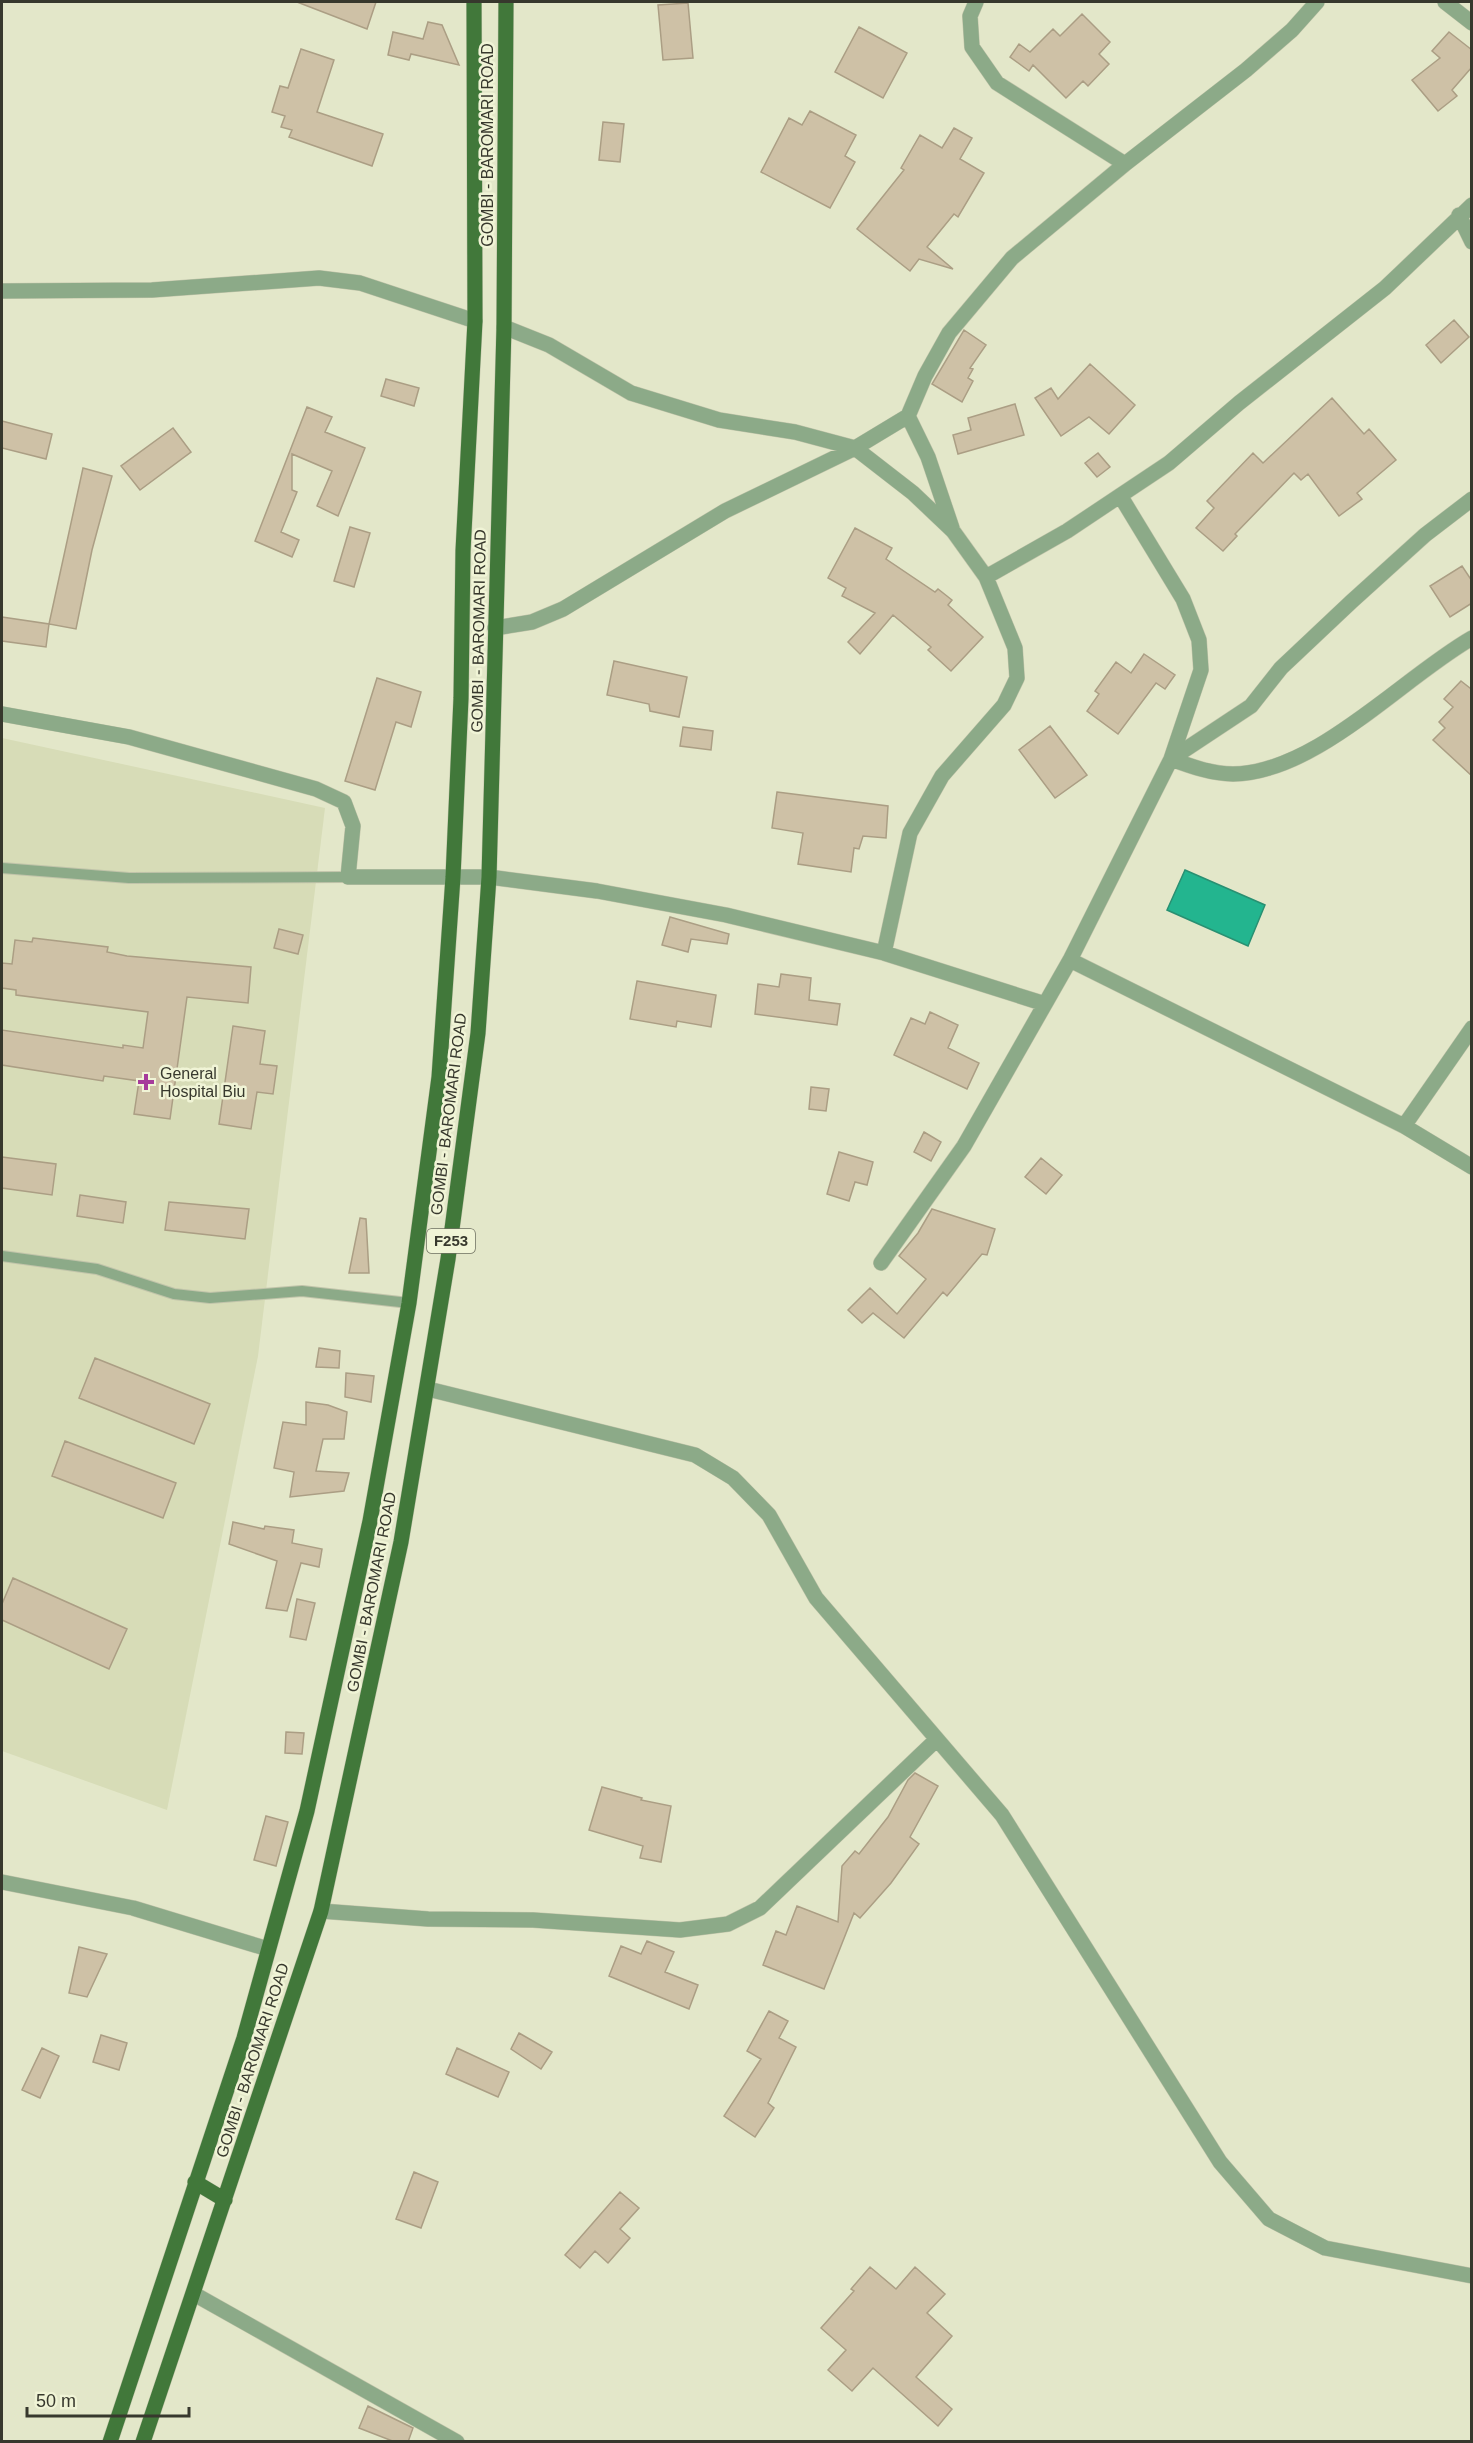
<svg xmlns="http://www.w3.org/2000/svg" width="1473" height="2443" viewBox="0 0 1473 2443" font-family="Helvetica,sans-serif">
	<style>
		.built { fill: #d7dcb7 }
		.water { fill: #23b58f; stroke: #299072; stroke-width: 1.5 }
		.building { fill: #cec1a6; stroke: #ab9e84; stroke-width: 1.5 }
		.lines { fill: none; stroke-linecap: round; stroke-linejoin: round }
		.lane-casing { stroke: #c1c4aa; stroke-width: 12 }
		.street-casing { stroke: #c1c4aa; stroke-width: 16 }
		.primary-casing { stroke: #c1c4aa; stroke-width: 16 }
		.lane { stroke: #8caa88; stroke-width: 10 }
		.street { stroke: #8caa88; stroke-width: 15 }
		.primary { stroke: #41783a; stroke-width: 15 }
		.poi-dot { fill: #a63b9b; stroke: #f0f4d6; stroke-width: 2 }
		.labels { text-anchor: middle; stroke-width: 5; stroke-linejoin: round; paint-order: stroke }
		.shield { fill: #f0f4d6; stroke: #6e7060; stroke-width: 1.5 }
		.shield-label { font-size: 15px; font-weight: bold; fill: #37382d }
		.street-label { font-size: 16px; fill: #37382d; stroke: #f0f4d6 }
		.poi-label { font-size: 16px; fill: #37382d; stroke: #f0f4d6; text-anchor: start }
	</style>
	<rect width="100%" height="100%" fill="#e3e7c9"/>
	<path class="built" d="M2,738L325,808L258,1356L167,1810L2,1751Z"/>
	<path class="water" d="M1185,870L1265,905L1248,946L1167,910Z"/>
	<path class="building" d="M297,2H376L367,29Z
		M688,3L693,58L663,60L658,5Z
		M1082,14L1110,42L1099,54L1109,64L1088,86L1083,81L1066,98L1033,65L1029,71L1010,57L1019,44L1030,52L1053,29L1060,36Z
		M428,22L442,25L459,65L411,54L409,60L388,55L393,32L423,39Z
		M859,27L907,53L883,98L835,72Z
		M1449,32L1472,50V67L1452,90L1457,96L1438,111L1412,80L1440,58L1432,51Z
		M301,49L334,60L317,112L383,134L372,166L289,137L292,130L281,127L285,116L272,112L280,86L288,88Z
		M810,111L856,135L845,156L855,162L830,208L761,172L789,118L802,125Z
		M603,122L624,124L620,162L599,160Z
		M954,128L972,138L960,159L984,173L958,217L954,214L927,247L953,269L919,259L910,271L857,229L904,170L901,168L920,135L942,148Z
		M1454,320L1469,337L1441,363L1426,345Z
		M964,330L986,345L970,368L973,369L968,378L973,381L962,402L932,384Z
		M1090,364L1135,405L1109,434L1089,417L1061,436L1035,398L1051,388L1058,399Z
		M386,379L419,388L414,406L381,396Z
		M1332,398L1364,434L1369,429L1396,460L1357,493L1362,499L1339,516L1308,474L1301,480L1294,473L1235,534L1237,536L1223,551L1196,528L1214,508L1207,501L1253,453L1263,463Z
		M1015,404L1024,435L958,454L953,435L971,430L968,418Z
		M307,407L332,417L325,432L365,448L338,516L317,506L332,471L292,454V490L297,492L281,532L299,540L292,557L255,541Z
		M2,421L52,434L46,459L2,448Z
		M173,428L191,452L140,490L121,466Z
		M1098,453L1110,467L1097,477L1085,463Z
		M83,468L112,476L92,550L76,629L49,624Z
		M350,527L370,533L354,587L334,581Z
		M855,528L892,548L886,559L935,592L938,589L952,600L948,605L983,637L951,671L928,650L931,647L893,615L860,654L848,642L875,613L842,596L846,588L828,578Z
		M1462,566L1472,581V603L1450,617L1430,586Z
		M2,617L49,624L46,647L2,641Z
		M1144,654L1175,675L1165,689L1156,683L1118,734L1087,711L1099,694L1095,691L1116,662L1131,673Z
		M614,661L687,677L679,717L650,711L649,704L607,695Z
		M377,678L421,692L411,727L396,722L375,790L345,781Z
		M1461,681L1470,688L1472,686V776L1433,740L1445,728L1439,722L1453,707L1444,699Z
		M1050,726L1087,775L1055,798L1019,750Z
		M683,727L713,731L711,750L680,746Z
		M777,792L888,806L886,838L863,836L859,849L854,848L851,872L798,864L803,833L772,828Z
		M670,917L729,934L727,944L691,939L688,952L662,945Z
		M279,929L303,935L298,954L274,948Z
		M33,938L108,947L107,952L127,956L251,967L248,1003L187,997L170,1119L134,1114L139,1081L104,1076L103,1081L2,1065V1030L123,1048V1045L143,1048L148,1012L16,995V990L2,988V963L12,964L15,940L32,942Z
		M781,974L811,978L809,1000L840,1004L837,1025L755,1014L758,984L779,987Z
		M637,981L716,995L711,1027L677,1021L676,1027L630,1019Z
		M930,1012L958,1025L948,1048L979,1063L967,1089L894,1055L911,1018L925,1024Z
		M233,1026L265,1031L260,1064L277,1066L273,1094L257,1092L251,1129L219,1124Z
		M811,1087L829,1089L826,1111L809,1109Z
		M924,1132L941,1142L931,1161L914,1152Z
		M839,1152L873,1162L867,1185L855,1182L849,1201L827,1194Z
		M2,1157L56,1164L52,1195L2,1188Z
		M1041,1158L1062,1175L1046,1194L1025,1177Z
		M80,1195L126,1202L123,1223L77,1216Z
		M169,1202L249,1209L245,1239L165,1230Z
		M932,1209L995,1229L987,1255L982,1254L947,1296L943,1292L904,1338L873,1313L862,1323L848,1310L870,1288L897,1314L926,1279L899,1256L918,1233Z
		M360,1218L366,1219L369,1273H349Z
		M319,1348L340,1351L339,1368L316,1367Z
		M95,1358L210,1404L194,1444L79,1398Z
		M346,1373L374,1376L371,1402L345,1397Z
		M306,1402L328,1405L347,1412L344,1439H323L316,1471L349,1473L344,1491L290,1497L294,1472L274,1468L283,1422L306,1425Z
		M65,1441L176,1483L163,1518L52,1476Z
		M233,1522L264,1529L265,1526L294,1530L292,1543L322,1549L319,1567L301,1563L287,1611L266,1608L277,1561L229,1544Z
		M13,1578L127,1629L109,1669L2,1620V1604Z
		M297,1599L315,1603L306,1640L290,1637Z
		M286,1732L304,1733L302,1754L285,1753Z
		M915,1773L938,1786L910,1837L919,1844L891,1883L860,1918L854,1913L824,1989L763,1965L776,1931L786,1935L797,1906L838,1922L842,1866L855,1851L859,1854L888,1817L908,1780Z
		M602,1787L642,1798L641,1800L671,1806L661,1862L640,1858L643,1846L589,1830Z
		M266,1816L288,1822L276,1866L254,1860Z
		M647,1941L674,1952L665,1972L698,1985L689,2009L609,1976L621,1946L641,1954Z
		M79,1947L107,1954L87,1997L69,1993Z
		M769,2011L788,2021L779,2038L796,2047L768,2103L774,2108L755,2137L724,2116L761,2059L747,2051Z
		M519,2033L552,2052L541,2069L511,2049Z
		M101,2035L127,2043L119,2070L93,2062Z
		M42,2048L59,2056L40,2098L22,2090Z
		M457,2048L509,2072L498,2097L446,2074Z
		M414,2172L438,2182L421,2228L396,2219Z
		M620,2192L639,2208L620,2229L630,2238L608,2263L595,2251L580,2268L565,2255Z
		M870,2267L896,2289L915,2267L945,2294L927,2313L952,2336L916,2377L952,2409L938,2426L873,2368L852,2391L828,2370L846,2350L821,2328L854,2291L851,2289Z
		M368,2406L413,2428L408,2442H395L359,2428Z"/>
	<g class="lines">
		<g class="lane-casing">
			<path id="lane" d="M2,868L129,878L348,877
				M2,1256L97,1269L174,1294L210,1298L302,1291L409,1303"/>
		</g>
		<g class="street-casing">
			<path id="street" d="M976,2L970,16L972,47L997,83L1125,164
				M1445,2L1472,23
				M1459,215L1472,242
				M2,291L152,290L319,278L360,283L475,321
				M504,327L549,345L631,393L719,420L795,432L855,448L908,416L925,376L949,333L1012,258L1125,164L1246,70L1292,30L1317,2
				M908,416L928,457L952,528
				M986,577L1067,531L1169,463L1239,403L1385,288L1472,205
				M495,628L532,622L563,609L725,511L855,448L913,493L953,531L986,577L1015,648L1017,678L1004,705L942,776L910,833L884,953
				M2,714L129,737L316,789L344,802L353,826L348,877H489L597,891L726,915L884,953L1045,1004L1070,960L1171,759L1201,670L1199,640L1183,599L1121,497
				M1171,759L1251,706L1281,668L1351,602L1425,535L1472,499
				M1171,759C1190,766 1212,774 1233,774C1316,773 1402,678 1472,638
				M1070,960L1404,1126L1472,1167
				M1404,1126L1472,1028
				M881,1263L964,1146L1045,1004
				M428,1389L695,1455L733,1478L769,1515L816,1598L1002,1815L1220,2162L1269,2219L1325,2248L1472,2276
				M2,1882L133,1908L268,1949
				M321,1911L428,1919L533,1920L680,1930L728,1924L760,1908L936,1740
				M194,2294L457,2442"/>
		</g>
		<g class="primary-casing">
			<path id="primary" d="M195,2182L225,2200
				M110,2442L244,2038L307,1811L370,1521L409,1303L439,1077L453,877L461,698L463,551L475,321L474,2
				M143,2442L321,1911L401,1542L448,1259L478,1033L489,877L504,327L506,2"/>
		</g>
		<use href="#lane" class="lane"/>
		<use href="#street" class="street"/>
		<use href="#primary" class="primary"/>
	</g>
	<path class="poi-dot" d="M143 1073h6v6h6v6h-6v6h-6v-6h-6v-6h6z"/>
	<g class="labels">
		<rect class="shield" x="427" y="1229" width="48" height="24" rx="4.5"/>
		<g class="shield-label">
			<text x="451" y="1246">F253</text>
		</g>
		<g class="street-label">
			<text transform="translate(487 145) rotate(-90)" y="6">GOMBI - BAROMARI ROAD</text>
			<text transform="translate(478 631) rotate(-89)" y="6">GOMBI - BAROMARI ROAD</text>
			<text transform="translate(448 1114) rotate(-83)" y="6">GOMBI - BAROMARI ROAD</text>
			<text transform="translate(371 1592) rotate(-79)" y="6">GOMBI - BAROMARI ROAD</text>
			<text transform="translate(252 2060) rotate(-72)" y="6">GOMBI - BAROMARI ROAD</text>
		</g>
		<g class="poi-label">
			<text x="160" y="1079">General<tspan x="160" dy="18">Hospital Biu</tspan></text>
		</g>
	</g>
	<rect width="1473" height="2443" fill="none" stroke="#37382d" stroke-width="6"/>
	<path d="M27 2407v9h162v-9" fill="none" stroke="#37382d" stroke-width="3"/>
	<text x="36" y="2407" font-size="18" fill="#37382d" stroke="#f0f4d6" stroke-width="4.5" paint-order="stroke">50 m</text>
</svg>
